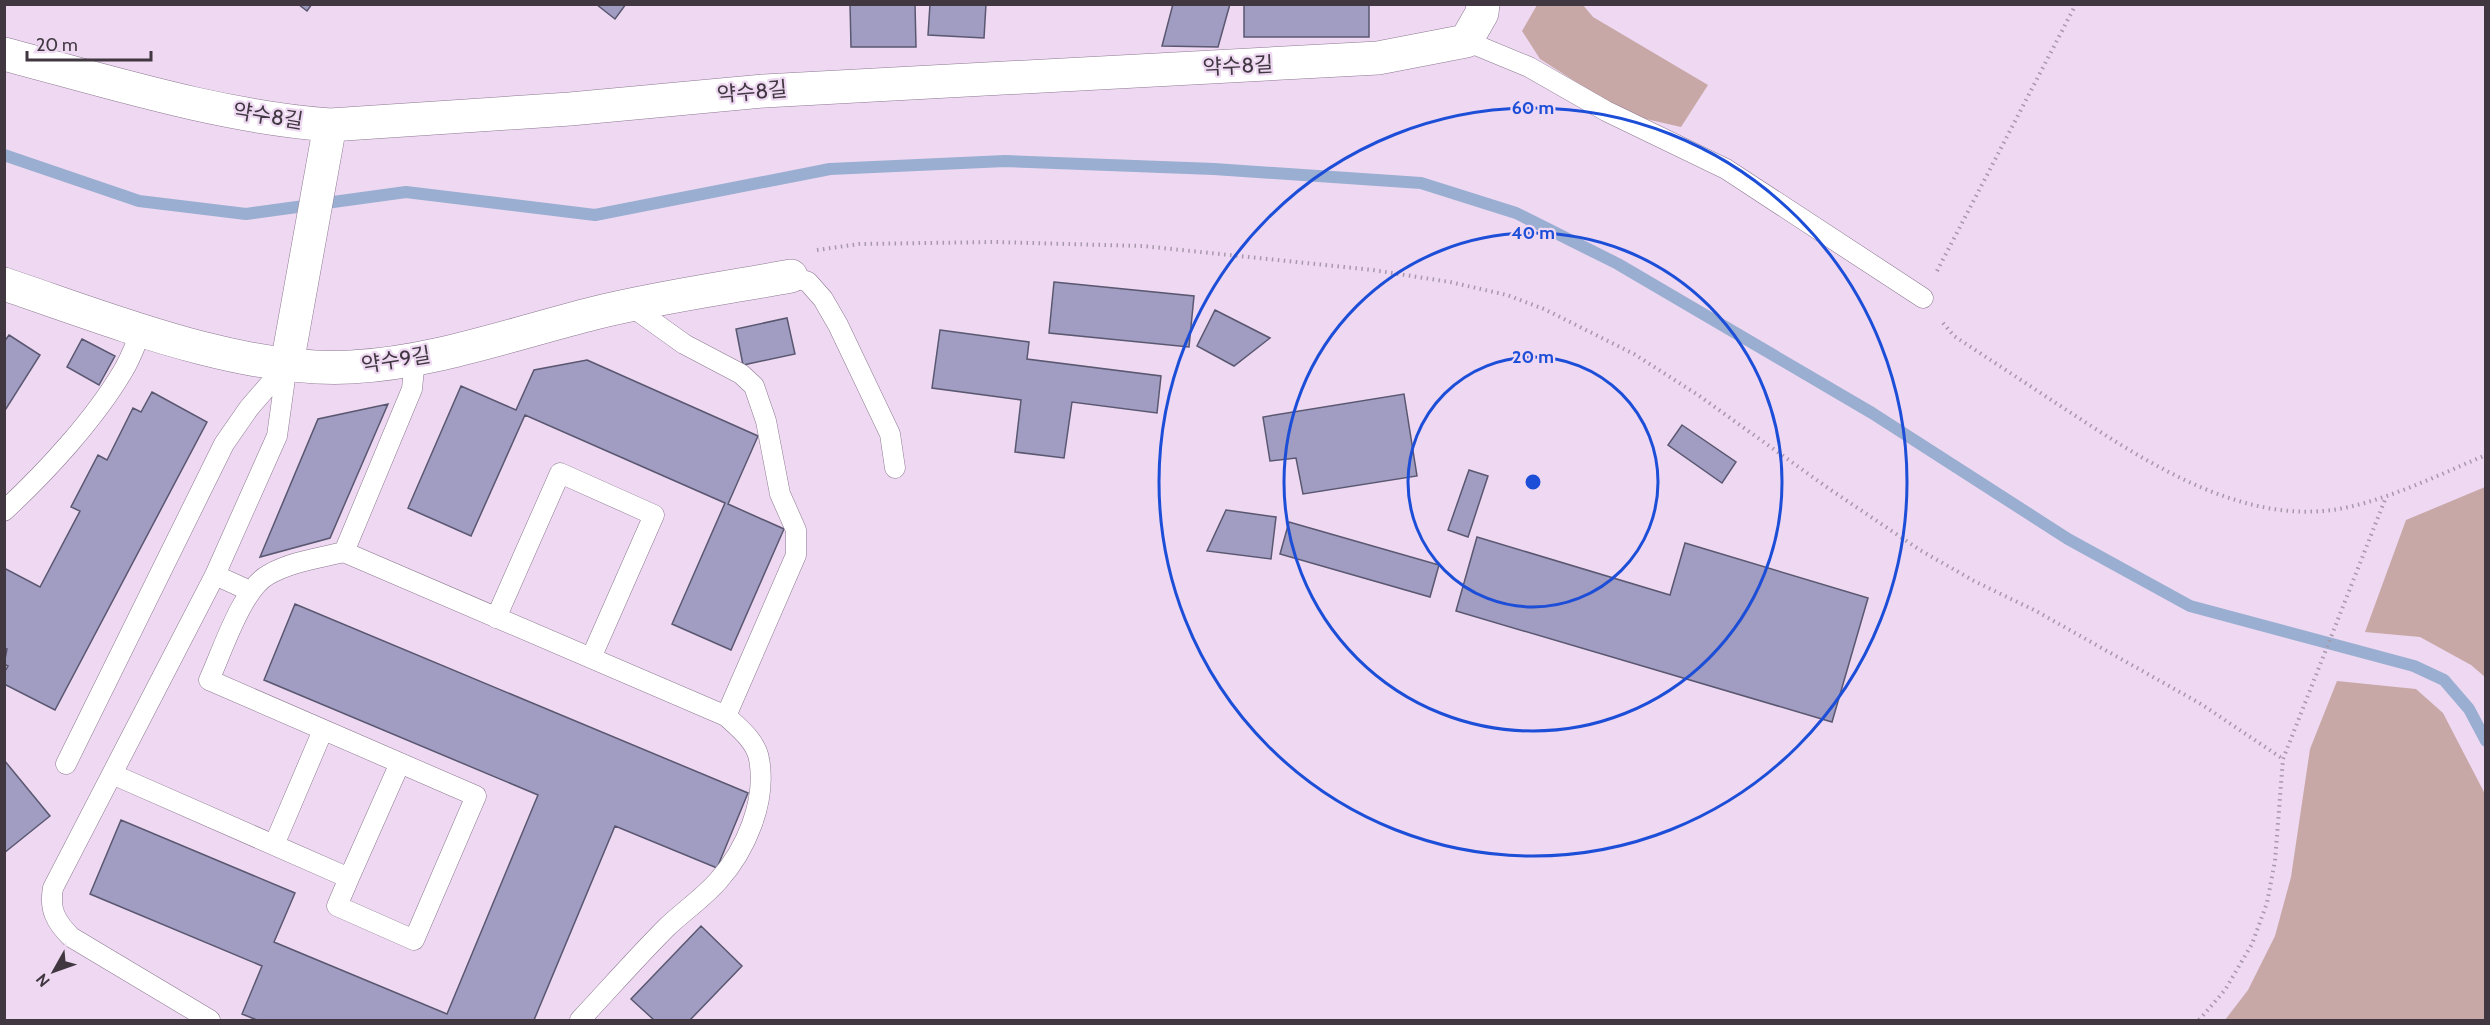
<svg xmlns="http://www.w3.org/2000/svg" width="2490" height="1025" viewBox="0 0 2490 1025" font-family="Cabin,'Noto Sans KR',sans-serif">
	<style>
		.green { fill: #c8a8a6 }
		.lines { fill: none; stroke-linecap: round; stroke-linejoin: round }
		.stream { stroke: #99aed0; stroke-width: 12 }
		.building { fill: #a19cc1; stroke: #5a5771; stroke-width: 1.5 }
		.service-casing { stroke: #8c7890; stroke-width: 21 }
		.minor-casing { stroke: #8c7890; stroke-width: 34 }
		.path { stroke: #a898ab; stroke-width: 4; stroke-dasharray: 1.5 4.5; stroke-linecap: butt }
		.service { stroke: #fff; stroke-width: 20 }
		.minor { stroke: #fff; stroke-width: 33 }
		.ring { fill: none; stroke: #1d4ed8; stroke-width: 3 }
		.labels { text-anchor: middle; stroke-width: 4.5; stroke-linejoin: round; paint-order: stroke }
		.street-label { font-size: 21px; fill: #403741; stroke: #eed8f2 }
		.centre { fill: #1d4ed8; stroke: #eed8f2; stroke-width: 3 }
		.ring-label { font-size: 18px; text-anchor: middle; font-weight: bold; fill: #1d4ed8; stroke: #eed8f2; stroke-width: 4.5; stroke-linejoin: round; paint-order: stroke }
	</style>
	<rect width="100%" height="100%" fill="#eed8f2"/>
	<path class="green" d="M1537,5H1583L1593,17L1708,85L1681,127L1633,116L1573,80L1540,59L1522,31Z
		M2485,487V677L2471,665L2420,637L2365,632L2406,520Z
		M2337,681L2416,689L2443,713L2485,794V1020H2225L2248,990L2275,936L2291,877L2310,749Z"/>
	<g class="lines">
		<path class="stream" d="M4,155L139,201L246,214L406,192L595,215L830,169L1005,161L1214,169L1421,183L1516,213L1618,264L1872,413L2068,539L2190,606L2414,666L2444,680L2469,709L2486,741"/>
	</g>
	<path class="building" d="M298,4H312L307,11Z
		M596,4H626L615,19Z
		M850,4H915L916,47H851Z
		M930,4H986L984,38L928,35Z
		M1173,4H1230L1218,47L1162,46Z
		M1244,4H1369V37H1244Z
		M1054,282L1194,296L1189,347L1049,333Z
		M1215,310L1270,338L1234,366L1197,346Z
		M787,318L795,354L743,365L736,329Z
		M940,330L1029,342L1027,359L1161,376L1157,413L1072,402L1064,458L1015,452L1021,400L932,388Z
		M9,335L40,355L4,412V342Z
		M82,339L115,356L99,385L67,367Z
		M587,360L758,436L728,504L784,529L731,650L672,624L725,503L525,415L471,536L408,508L461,386L516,410L534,370Z
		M152,392L207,422L55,710L4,684V673L8,666L4,664L7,649L4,648V568L40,587L80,511L71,507L98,455L107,460L133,408L141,412Z
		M1404,394L1417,476L1303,494L1296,458L1270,461L1263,417Z
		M388,404L330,538L260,557L318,419Z
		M1682,425L1736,462L1722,483L1668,445Z
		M1469,470L1488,476L1468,537L1448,530Z
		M1226,510L1276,517L1271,559L1207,551Z
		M1289,522L1439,565L1430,597L1280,554Z
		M1477,537L1670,595L1685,543L1868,598L1832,722L1456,611Z
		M295,604L748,793L717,868L615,826L534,1020H257L242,1014L262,966L90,894L121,820L295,893L274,942L447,1014L538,795L264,680Z
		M4,760L50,816L4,853Z
		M701,926L742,966L690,1020H654L631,999Z"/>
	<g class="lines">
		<g class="service-casing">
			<path id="service" d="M1466,41L1529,67L1606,111L1726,169L1923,298
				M791,276L808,282L823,299L838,325L890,434L895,468
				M631,306L684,344L741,374L754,386L766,421L780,494L796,530V555L726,716
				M4,511C46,472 94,420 123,371C131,358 136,343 142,329
				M344,552L412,389L415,359
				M215,575L250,591
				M496,618L560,473L654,515L591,658
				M66,764L224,444L249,408L287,364
				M112,774L349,878L337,906L414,940L476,796L209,680C222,652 242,589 268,575C290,562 319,558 344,552L726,716C738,727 756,741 759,759C767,801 746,850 718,881C703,898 684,911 667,927C637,957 609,989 580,1020
				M274,845L323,730
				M349,878L400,763
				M210,1020L71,937C56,922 49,910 53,888L215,575L277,436L287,364"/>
		</g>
		<g class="minor-casing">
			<path id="minor" d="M4,54C110,82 221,117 330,125L570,109L764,91L1378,58L1466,41L1482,13L1483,4
				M4,284C108,319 241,373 351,367C433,363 515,333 595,313C659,297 726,288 791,276
				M287,364L330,125"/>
		</g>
		<path class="path" d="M817,250L859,244L994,242L1143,246L1373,270L1450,282L1507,295L1544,309L1634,354L1698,395L1828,488L1920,550L1974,581L2036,611L2201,704L2283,759
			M1937,271L2076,4
			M1943,323L1954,336C1992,361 2030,386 2068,411C2148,463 2248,530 2349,507C2396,496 2441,474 2486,455
			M2199,1020L2225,990L2252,944L2267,903L2275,861L2283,759L2386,497"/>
		<use href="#service" class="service"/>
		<use href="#minor" class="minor"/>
	</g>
	<g class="ring">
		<circle cx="1533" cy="482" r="125"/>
		<circle cx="1533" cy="482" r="249"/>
		<circle cx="1533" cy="482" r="374"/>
	</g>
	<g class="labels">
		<g class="street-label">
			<text transform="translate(1238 66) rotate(-3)" y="7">약수8길</text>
			<text transform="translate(752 92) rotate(-5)" y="7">약수8길</text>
			<text transform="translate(268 116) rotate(9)" y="7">약수8길</text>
			<text transform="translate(396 360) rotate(-9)" y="7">약수9길</text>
		</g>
	</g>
	<circle cx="1533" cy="482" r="9" class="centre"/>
	<g class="ring-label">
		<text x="1533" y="114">60 m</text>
		<text x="1533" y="239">40 m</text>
		<text x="1533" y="363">20 m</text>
	</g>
	<rect width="2490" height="1025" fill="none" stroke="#403741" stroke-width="12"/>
	<g transform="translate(54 971) rotate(230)" stroke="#eed8f2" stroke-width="4.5" paint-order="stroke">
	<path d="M0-4.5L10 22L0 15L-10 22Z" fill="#403741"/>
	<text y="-9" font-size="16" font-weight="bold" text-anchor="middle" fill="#403741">N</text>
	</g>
	<path d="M27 51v9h124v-9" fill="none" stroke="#403741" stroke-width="3"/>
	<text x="36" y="51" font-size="18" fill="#403741" stroke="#eed8f2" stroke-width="4.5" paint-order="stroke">20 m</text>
</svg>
